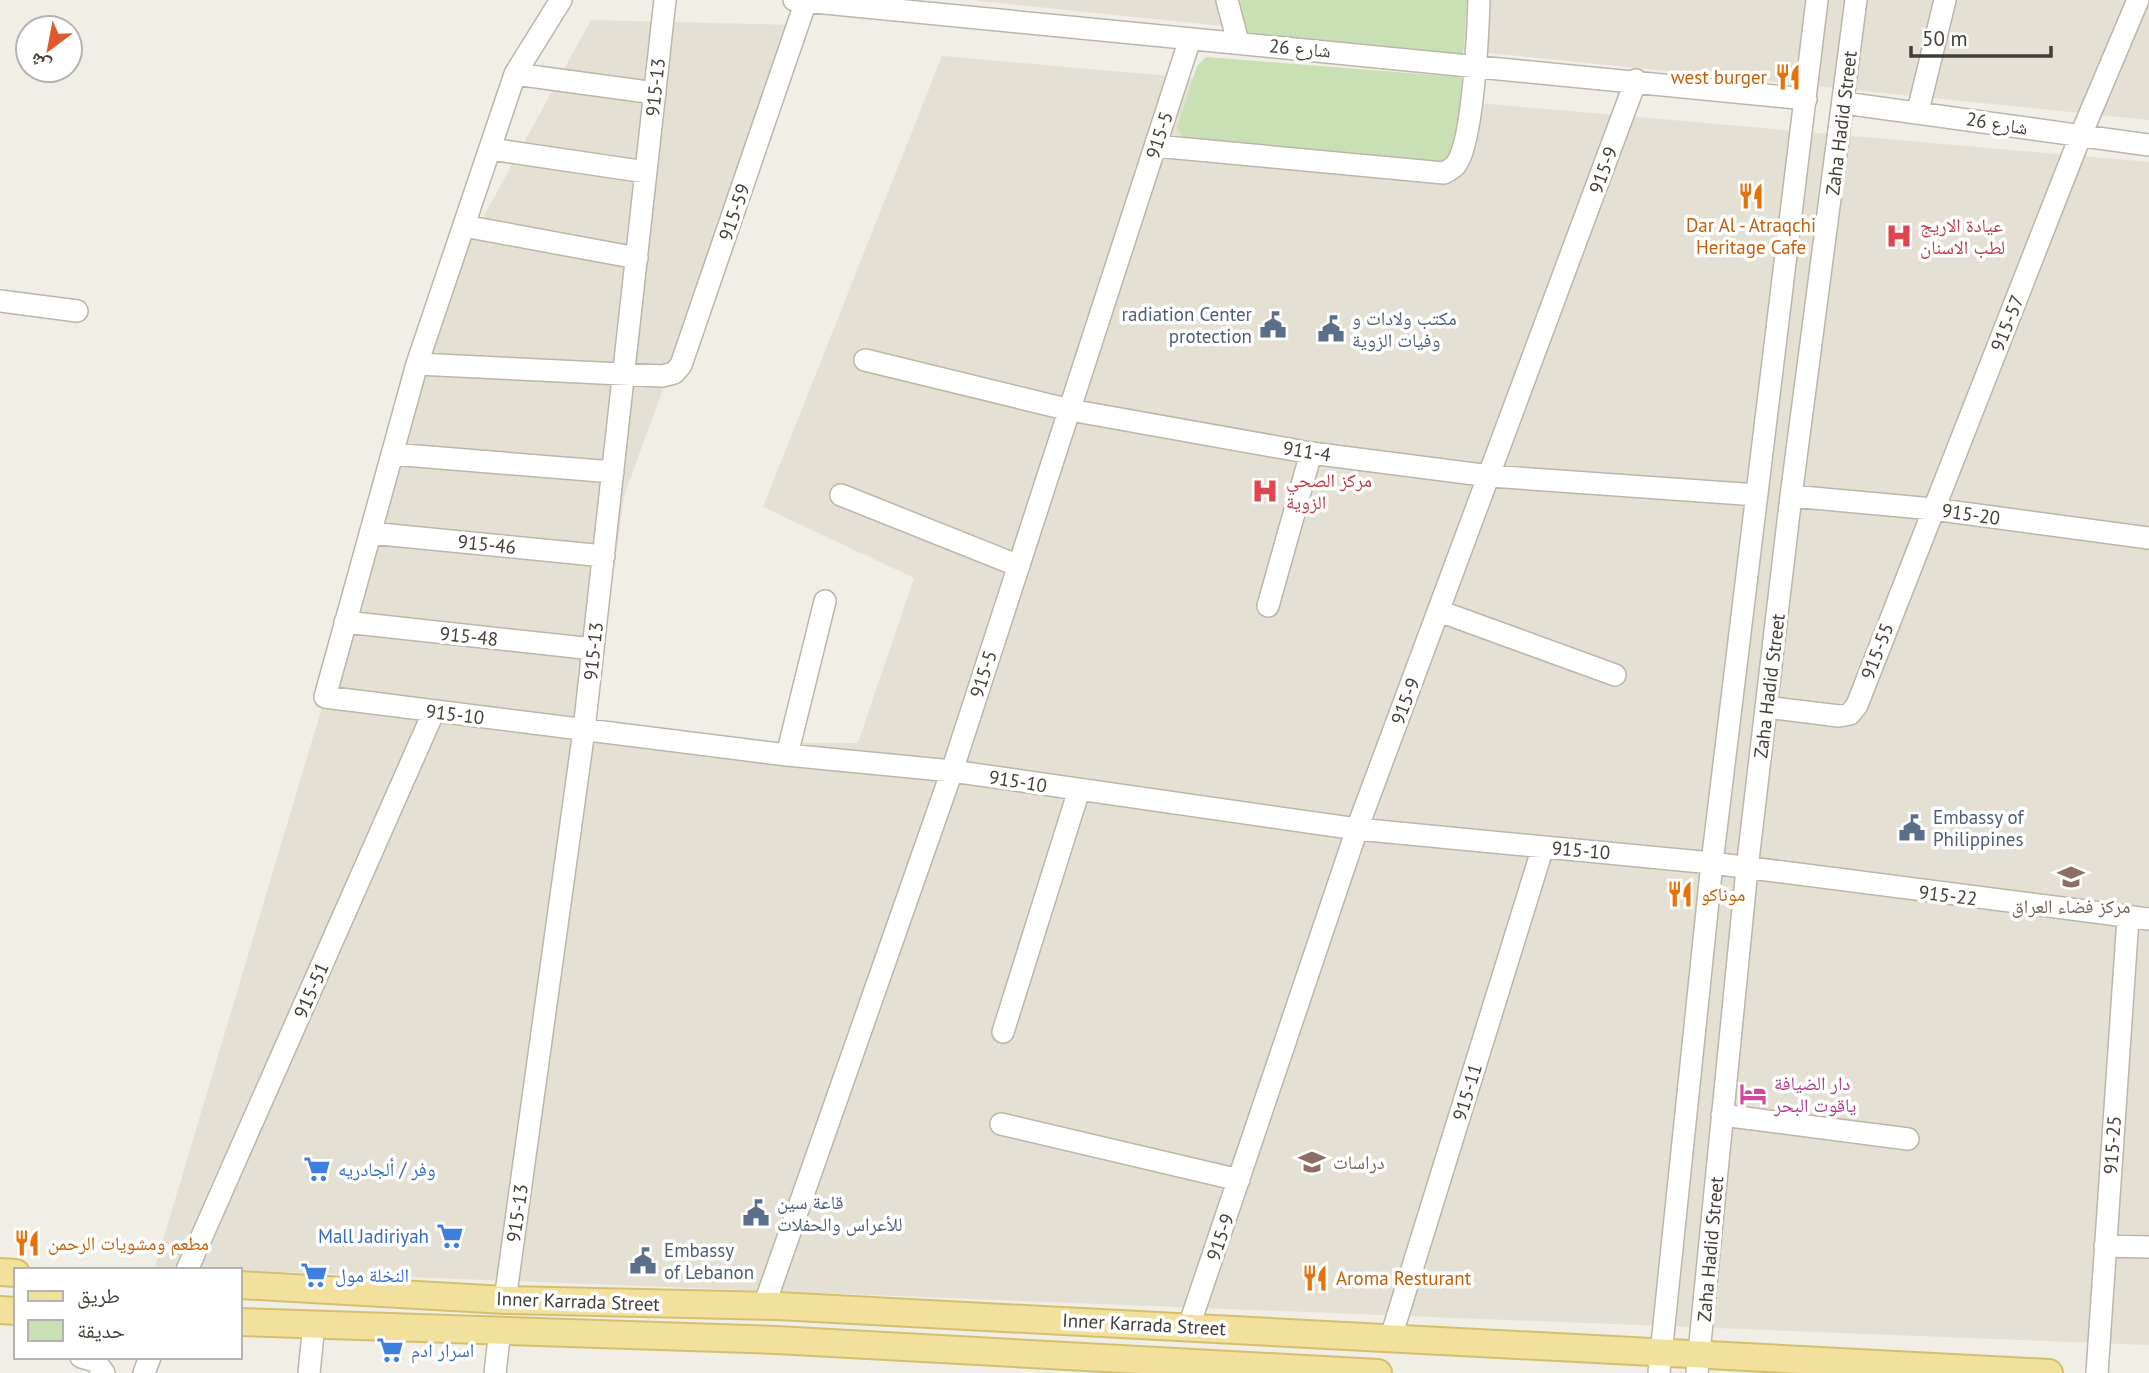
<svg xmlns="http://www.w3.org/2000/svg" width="2149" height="1373" viewBox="0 0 2149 1373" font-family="'PT Sans','Noto Naskh Arabic',sans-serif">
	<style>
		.residential { fill: #e4e0d4 }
		.green { fill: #c8e0b3 }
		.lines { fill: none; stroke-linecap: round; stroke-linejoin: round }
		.minor-casing { stroke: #bbb6a9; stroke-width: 24 }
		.major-casing { stroke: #d5bf6f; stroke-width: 30 }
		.minor { stroke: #fff; stroke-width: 21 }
		.major { stroke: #f2e19d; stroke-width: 26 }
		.labels { text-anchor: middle; stroke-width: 7; stroke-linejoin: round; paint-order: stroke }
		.street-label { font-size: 19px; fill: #423e36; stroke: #fff }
		.food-label { font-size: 19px; fill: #c56008; stroke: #fff; text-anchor: start }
		.health-label { font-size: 19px; fill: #be3a42; stroke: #fff; text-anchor: start }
		.service-label { font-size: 19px; fill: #4e5e75; stroke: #fff; text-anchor: start }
		.education-label { font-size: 19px; fill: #785e54; stroke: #fff }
		.hotel-label { font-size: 19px; fill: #b23c85; stroke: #fff; text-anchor: start }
		.shop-label { font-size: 19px; fill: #366cbe; stroke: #fff; text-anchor: start }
	</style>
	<rect width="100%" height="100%" fill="#f0eee5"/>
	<path class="residential" d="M2149,0V120L978,1V0Z
		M591,20L796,25L624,496L591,742L858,743L914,578L763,507L942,56L2149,162V1345L155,1267L450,278Z"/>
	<path class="green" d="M1240,0H1467L1463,54L1246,34Z
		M1206,57L1459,77L1466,81C1462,107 1467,155 1437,164L1194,141L1182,136L1177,128L1197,66Z"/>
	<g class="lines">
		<g class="minor-casing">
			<path id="minor" d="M561,0L515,74L417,364L325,697L787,755L952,771L1357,829L1712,863L2149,919
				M794,0L1806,99
				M1227,0L1238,42
				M515,74L655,93
				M1844,103L2149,145
				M1918,111L1945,0
				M1156,146L1444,173C1449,170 1454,168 1457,163C1473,139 1478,33 1479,0
				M490,149L646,172
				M464,226L637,258
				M0,301L77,311
				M865,360L1070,410L1311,453L1490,476L1757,495
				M417,364L662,376L674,373L681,365L806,1
				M392,454L613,472
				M841,495L1019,566
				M1791,496L1933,509L2149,538
				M370,533L604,556
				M1268,606L1311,453
				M1439,611L1615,675
				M345,622L593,649
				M1766,707L1839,716L1850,714L1857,705L2080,137L2138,0
				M787,755L825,601
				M1003,1032L1079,790
				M1722,1115L1908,1139
				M1001,1124L1239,1180
				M2105,1246L2149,1247
				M187,1270L434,711
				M505,1300L584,730L665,0
				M764,1306L952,771L1190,39
				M1189,1326L1357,829L1636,80
				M1391,1337L1543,847
				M81,1357L95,1361L104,1373
				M144,1373L150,1357
				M309,1373L314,1324
				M495,1373L500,1330
				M1659,1373L1712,863L1817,0
				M1697,1373L1747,869L1791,496L1856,0
				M2097,1373L2128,918"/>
		</g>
		<g class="major-casing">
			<path id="major" d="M0,1272L16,1273
				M240,1285L505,1300L778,1306L2049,1373
				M0,1310L16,1311
				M240,1322L776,1340L1378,1373"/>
		</g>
		<use href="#minor" class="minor"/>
		<use href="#major" class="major"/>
	</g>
	<defs>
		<g id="restaurant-bare" transform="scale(2.1)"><path d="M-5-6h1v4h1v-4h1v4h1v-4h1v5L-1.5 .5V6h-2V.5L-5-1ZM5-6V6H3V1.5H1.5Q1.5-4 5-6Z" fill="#e8710a" stroke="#fff" stroke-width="2.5" paint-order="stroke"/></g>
		<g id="hospital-bare" transform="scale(2.1)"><path d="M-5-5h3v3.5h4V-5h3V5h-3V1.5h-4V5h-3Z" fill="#e0444e" stroke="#fff" stroke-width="2.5" paint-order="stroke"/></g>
		<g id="civic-bare" transform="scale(2.1)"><path d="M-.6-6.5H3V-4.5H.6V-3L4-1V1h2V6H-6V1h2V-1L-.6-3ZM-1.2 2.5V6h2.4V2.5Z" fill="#5c6f8a" stroke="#fff" stroke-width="2.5" paint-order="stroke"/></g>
		<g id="school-bare" transform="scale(2.1)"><path d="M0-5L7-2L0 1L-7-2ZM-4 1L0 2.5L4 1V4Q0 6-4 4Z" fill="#8d6e63" stroke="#fff" stroke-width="2.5" paint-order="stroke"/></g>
		<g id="hotel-bare" transform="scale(2.1)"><path d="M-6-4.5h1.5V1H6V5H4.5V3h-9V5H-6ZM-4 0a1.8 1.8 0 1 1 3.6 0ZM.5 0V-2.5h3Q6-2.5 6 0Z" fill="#d1479c" stroke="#fff" stroke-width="2.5" paint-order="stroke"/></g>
		<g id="supermarket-bare" transform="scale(2.1)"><path d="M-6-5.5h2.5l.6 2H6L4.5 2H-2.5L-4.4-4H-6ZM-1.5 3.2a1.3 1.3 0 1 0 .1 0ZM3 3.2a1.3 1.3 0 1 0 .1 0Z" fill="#3f7fe0" stroke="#fff" stroke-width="2.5" paint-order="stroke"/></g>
	</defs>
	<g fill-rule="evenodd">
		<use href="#restaurant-bare" x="1788" y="77"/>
		<use href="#restaurant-bare" x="1751" y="196"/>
		<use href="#hospital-bare" x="1899" y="236"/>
		<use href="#civic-bare" x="1273" y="325"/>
		<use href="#civic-bare" x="1331" y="329"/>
		<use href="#hospital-bare" x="1265" y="491"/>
		<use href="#civic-bare" x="1912" y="828"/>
		<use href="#school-bare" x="2071" y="877"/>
		<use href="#restaurant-bare" x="1680" y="894"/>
		<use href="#hotel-bare" x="1753" y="1094"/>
		<use href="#school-bare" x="1312" y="1162"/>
		<use href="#supermarket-bare" x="317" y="1169"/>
		<use href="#civic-bare" x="756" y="1213"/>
		<use href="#supermarket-bare" x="450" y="1236"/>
		<use href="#restaurant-bare" x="27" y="1243"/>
		<use href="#civic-bare" x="643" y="1261"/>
		<use href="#supermarket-bare" x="314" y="1275"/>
		<use href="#restaurant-bare" x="1315" y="1278"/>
		<use href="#supermarket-bare" x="390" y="1350"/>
	</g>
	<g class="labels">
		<g class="street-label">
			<text transform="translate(1300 48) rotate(5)" y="7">شارع 26</text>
			<text transform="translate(655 87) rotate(-84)" y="7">915-13</text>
			<text transform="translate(1841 123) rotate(-83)" y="7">Zaha Hadid Street</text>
			<text transform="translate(1997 123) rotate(9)" y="7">شارع 26</text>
			<text transform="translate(1159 135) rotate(-72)" y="7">915-5</text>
			<text transform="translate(1603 170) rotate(-70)" y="7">915-9</text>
			<text transform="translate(734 212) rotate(-71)" y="7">915-59</text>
			<text transform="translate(2007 323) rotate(-68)" y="7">915-57</text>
			<text transform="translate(1307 451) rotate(9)" y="7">911-4</text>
			<text transform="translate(1971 514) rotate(8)" y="7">915-20</text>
			<text transform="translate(487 544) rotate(6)" y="7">915-46</text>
			<text transform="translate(469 636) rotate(6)" y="7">915-48</text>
			<text transform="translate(593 651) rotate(-84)" y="7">915-13</text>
			<text transform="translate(1877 651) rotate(-69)" y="7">915-55</text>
			<text transform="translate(983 674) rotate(-72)" y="7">915-5</text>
			<text transform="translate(1769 686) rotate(-83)" y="7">Zaha Hadid Street</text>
			<text transform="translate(1405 701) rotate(-69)" y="7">915-9</text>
			<text transform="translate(455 714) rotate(7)" y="7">915-10</text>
			<text transform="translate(1018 781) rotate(9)" y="7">915-10</text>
			<text transform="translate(1581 850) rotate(5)" y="7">915-10</text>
			<text transform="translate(1948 895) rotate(7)" y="7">915-22</text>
			<text transform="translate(311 990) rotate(-66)" y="7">915-51</text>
			<text transform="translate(1467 1092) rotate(-73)" y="7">915-11</text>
			<text transform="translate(2112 1145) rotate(-86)" y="7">915-25</text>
			<text transform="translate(517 1213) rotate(-82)" y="7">915-13</text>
			<text transform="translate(1220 1237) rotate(-71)" y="7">915-9</text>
			<text transform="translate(1710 1249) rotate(-85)" y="7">Zaha Hadid Street</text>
			<text transform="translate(578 1301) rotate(2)" y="7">Inner Karrada Street</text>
			<text transform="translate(1144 1324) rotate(3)" y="7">Inner Karrada Street</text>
		</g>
		<g class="food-label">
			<text x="1767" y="84" text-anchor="end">west burger</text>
			<text x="1751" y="232" text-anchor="middle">Dar Al - Atraqchi<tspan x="1751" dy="22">Heritage Cafe</tspan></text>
			<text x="1701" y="901">موناكو</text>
			<text x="48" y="1250">مطعم ومشويات الرحمن</text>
			<text x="1336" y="1285">Aroma Resturant</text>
		</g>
		<g class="health-label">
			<text x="1920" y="232">عيادة الاريج<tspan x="1920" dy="22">لطب الاسنان</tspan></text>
			<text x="1286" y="487">مركز الصحي<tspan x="1286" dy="22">الزوية</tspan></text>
		</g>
		<g class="service-label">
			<text x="1252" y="321" text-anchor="end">radiation Center<tspan x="1252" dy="22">protection</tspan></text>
			<text x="1352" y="325">مكتب ولادات و<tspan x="1352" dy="22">وفيات الزوية</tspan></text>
			<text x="1933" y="824">Embassy of<tspan x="1933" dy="22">Philippines</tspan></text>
			<text x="777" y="1209">قاعة سين<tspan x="777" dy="22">للأعراس والحفلات</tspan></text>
			<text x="664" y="1257">Embassy<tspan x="664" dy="22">of Lebanon</tspan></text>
		</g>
		<g class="education-label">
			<text x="2071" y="913">مركز فضاء العراق</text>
			<text x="1333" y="1169" text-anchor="start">دراسات</text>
		</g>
		<g class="hotel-label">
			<text x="1774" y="1090">دار الضيافة<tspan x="1774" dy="22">ياقوت البحر</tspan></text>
		</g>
		<g class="shop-label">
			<text x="338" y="1176">وفر / ألجادريه</text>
			<text x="429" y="1243" text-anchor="end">Mall Jadiriyah</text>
			<text x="335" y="1282">النخلة مول</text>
			<text x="411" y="1357">اسرار ادم</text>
		</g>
	</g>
	<rect x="14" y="1268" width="228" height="91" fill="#ffffff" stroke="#b3b2af" stroke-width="2"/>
	<rect x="28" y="1291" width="35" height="10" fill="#f2e19d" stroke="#b3b2af" stroke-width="2"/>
	<text x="77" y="1303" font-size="21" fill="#423e36">طريق</text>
	<rect x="28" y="1320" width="35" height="21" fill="#c8e0b3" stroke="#b3b2af" stroke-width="2"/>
	<text x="77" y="1338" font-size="21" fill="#423e36">حديقة</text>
	<g transform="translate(49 49) rotate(212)"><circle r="33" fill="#ffffff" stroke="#b3b2af" stroke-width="2"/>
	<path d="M0-5L12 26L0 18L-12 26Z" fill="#e0582d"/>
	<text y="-10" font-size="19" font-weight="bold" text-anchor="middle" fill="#423e36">ش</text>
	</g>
	<path d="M1911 46v10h140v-10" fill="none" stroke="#423e36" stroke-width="3.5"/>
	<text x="1922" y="46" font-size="21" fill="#423e36" stroke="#ffffff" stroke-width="5" paint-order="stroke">50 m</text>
</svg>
